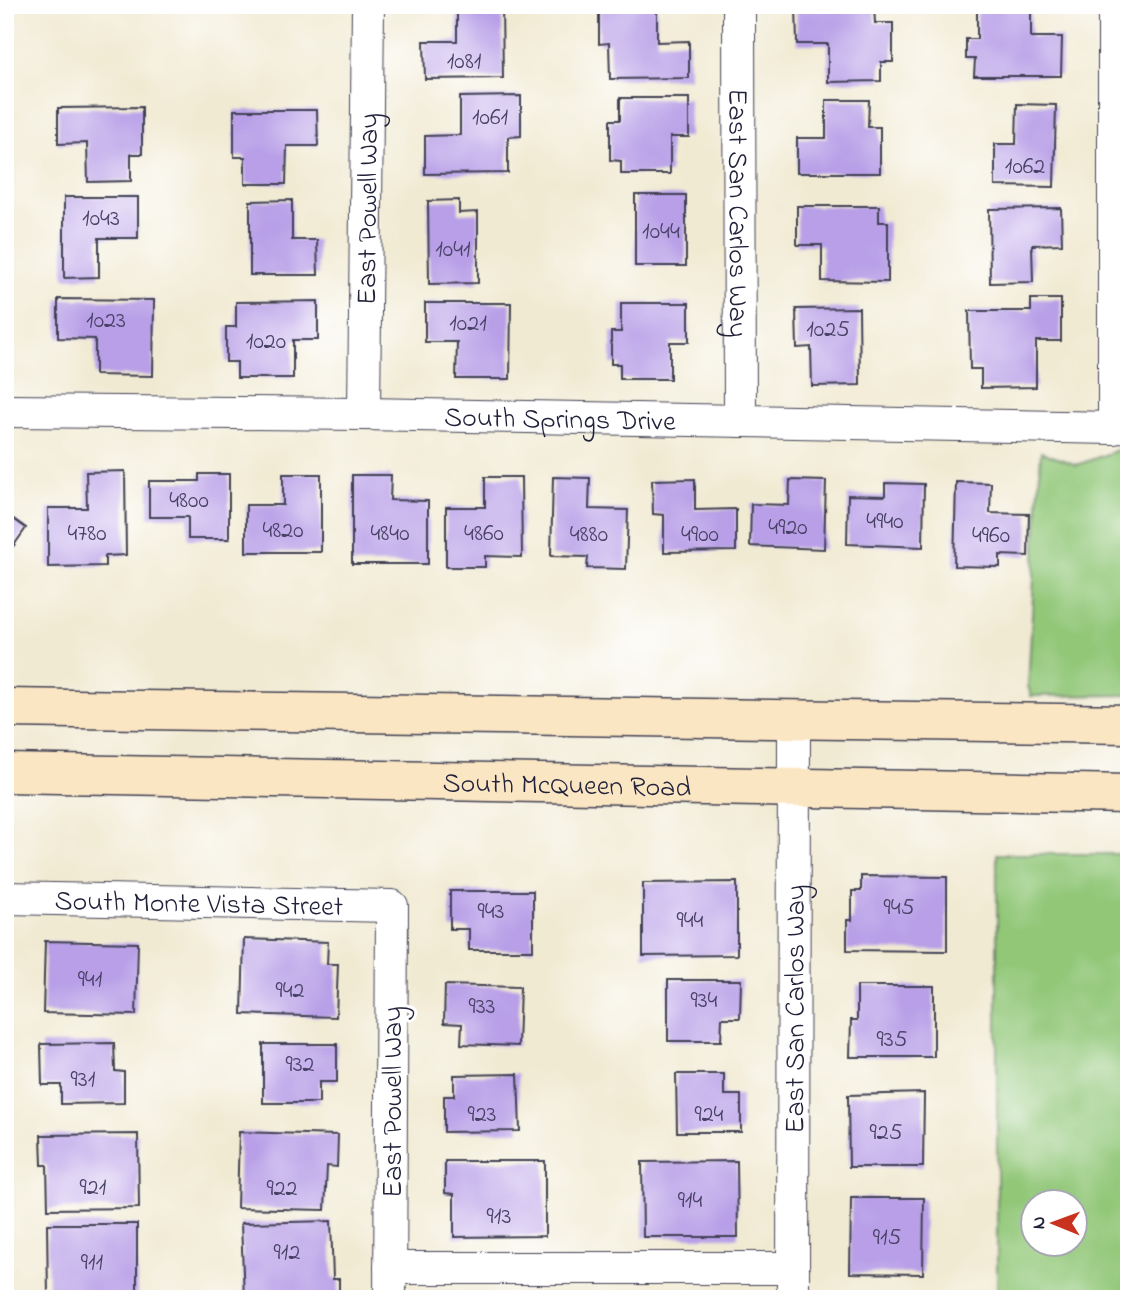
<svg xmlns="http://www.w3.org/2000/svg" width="1134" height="1304" viewBox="0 0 1134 1304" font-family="'Indie Flower',sans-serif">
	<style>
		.green { fill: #92c778; stroke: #5a745a; stroke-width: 2; fill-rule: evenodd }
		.building { fill: #b89fe7 }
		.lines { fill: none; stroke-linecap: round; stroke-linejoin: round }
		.minor-casing { stroke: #414052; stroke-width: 34 }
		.secondary-casing { stroke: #414052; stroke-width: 41 }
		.minor { stroke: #fff; stroke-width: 32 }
		.secondary { stroke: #fbe6c4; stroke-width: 38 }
		.labels { text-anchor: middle; stroke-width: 6; stroke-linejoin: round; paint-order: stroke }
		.number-label { font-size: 24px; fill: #484166 }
		.street-label { font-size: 28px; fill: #22223b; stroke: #fff }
	</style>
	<rect width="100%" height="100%" fill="#fff"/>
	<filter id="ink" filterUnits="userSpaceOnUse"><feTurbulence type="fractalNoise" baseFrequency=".0143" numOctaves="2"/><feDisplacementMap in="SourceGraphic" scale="14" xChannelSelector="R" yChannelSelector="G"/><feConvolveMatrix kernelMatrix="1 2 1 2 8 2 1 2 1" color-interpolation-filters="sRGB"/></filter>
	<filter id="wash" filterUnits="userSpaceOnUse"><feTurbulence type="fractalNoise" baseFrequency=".00686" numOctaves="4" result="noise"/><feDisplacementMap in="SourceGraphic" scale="28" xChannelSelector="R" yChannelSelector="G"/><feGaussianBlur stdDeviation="1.57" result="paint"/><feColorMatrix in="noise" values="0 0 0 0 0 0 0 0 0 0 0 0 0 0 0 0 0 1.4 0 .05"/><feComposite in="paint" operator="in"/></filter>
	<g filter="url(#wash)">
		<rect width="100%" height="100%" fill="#f1ead3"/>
		<path class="green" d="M1129,446V695L1031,696L1028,686L1041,452L1077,465Z
			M997,854H1129V1299H997ZM1032,1202H1074V1244H1032Z"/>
		<g id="blocks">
			<path class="building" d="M457,5H502L503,78L425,79L424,41H457Z
				M599,5H657V42L689,41V78L610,79L609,43L599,44Z
				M796,5H874L875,23H893V62H881V81L828,82V44H797Z
				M977,5H1031V37H1062L1061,76H974L975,59H966V39H977Z
				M521,96V136L508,137V173L425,174V136L460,135V97Z
				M620,98H689V137H670V174H621V161L610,160V120H620Z
				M826,100H869L868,127H880V173H797V138H826Z
				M1017,104L1056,105L1054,187L995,186V144H1016Z
				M142,107V154H131V181L88,182L87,143L58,144V108Z
				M234,110H317L318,146H287L286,184H245V157H234Z
				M635,195H686V266H635Z
				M64,197H138V238H99V277L64,278Z
				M292,200V240H317L318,275H250V201Z
				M459,200V213L478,212V283L429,284L428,201Z
				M797,206H879V222H888V282L822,281V245H797Z
				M1061,208L1062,244L1032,245L1033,282L990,283L989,209Z
				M58,299L154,300L153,376L95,375V339L58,338Z
				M1031,299H1061V341H1036V387L981,388V369H970L969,311H1031Z
				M318,301V340H293V378H237V362H226V327H236V302Z
				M425,303H511L510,379H456L457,342H425Z
				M621,303H689V342H670V379H620V364H611V332H621Z
				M859,308L860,385L812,386L811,347L797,348L796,309Z
				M125,471L126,555L105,556V566L48,567V508H87L86,472Z
				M199,474H229V539H188V517H149V481H199Z
				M283,474H321V552H246V505H283Z
				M352,475H391L390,500L428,501V564H352Z
				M485,477H521L522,557L485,556V567H446V507H485Z
				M553,477L590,478L589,509L628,510L626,569L587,568L588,557L551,556Z
				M695,479V510L736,509V551L664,552V515L653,514L652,480Z
				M790,480L826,481L824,549L750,546L751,504L789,505Z
				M956,482L991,483L990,513L1029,514L1028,556L1000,555V567L954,566Z
				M885,483L924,484L923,547L847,544L848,495L885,496Z
				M5,513L26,528L5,558Z
				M861,876L947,877V951L847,950V920H852V891H861Z
				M737,882V955L643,956V883Z
				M450,891H533V950H469V929H450Z
				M244,939L328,942L327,964H338L336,1017L242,1014Z
				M45,941L138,943L136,1015L43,1013Z
				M668,980H741L740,1018H722L721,1041H668Z
				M445,985L520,987L518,1046L461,1044L462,1024L444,1023Z
				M857,986H934V1057H850L851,1020H857Z
				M114,1043L115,1071L124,1072V1103L61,1104V1085H42L41,1044Z
				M263,1044H337V1082H319V1103H263Z
				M518,1074L520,1131L444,1132V1096H454V1075Z
				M676,1074H724V1095H741V1132H677Z
				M924,1093L923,1167H849L848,1095Z
				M239,1132L338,1135L337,1167L327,1166L325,1210L237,1208Z
				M138,1134L139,1208L48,1209L47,1165H42L41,1135Z
				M445,1161H545V1236L454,1237V1194L445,1193Z
				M737,1161L738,1237H643L642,1162Z
				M851,1198H924L923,1274L850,1273Z
				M331,1221L333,1279H339V1295L244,1298L241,1223Z
				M47,1224H137V1297H48Z"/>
		</g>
	</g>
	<g filter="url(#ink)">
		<use href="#blocks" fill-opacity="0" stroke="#414052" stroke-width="2"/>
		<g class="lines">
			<g class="minor-casing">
				<g id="minor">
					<path id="s1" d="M739,5L740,421"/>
					<path id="s2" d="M5,411L364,414L1114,428V5"/>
					<path id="s3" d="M364,414L368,5"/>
					<path id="s4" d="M5,898L392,906L390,1299"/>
					<path d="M390,1268H793"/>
					<path id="s5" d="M793,1299L794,719"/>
				</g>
			</g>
			<g class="secondary-casing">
				<g id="secondary">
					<path d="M5,708L1129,724"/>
					<path id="s6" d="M5,773L1129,794"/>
				</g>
			</g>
			<use href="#minor" class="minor"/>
			<use href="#secondary" class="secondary"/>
		</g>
	</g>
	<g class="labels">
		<g class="number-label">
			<text x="464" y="68">1081</text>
			<text x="490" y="124">1061</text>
			<text x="1025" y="173">1062</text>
			<text x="101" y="225">1043</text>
			<text x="661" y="238">1044</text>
			<text x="453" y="256">1041</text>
			<text x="106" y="327">1023</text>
			<text x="468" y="330">1021</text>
			<text x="828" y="336">1025</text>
			<text x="266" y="348">1020</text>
			<text x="189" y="507">4800</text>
			<text x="885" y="528">4940</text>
			<text x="788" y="534">4920</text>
			<text x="283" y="537">4820</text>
			<text x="87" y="540">4780</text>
			<text x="390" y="540">4840</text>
			<text x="484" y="540">4860</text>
			<text x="589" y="541">4880</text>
			<text x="700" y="541">4900</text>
			<text x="991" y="542">4960</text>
			<text x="899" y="914">945</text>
			<text x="491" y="918">943</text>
			<text x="690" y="927">944</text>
			<text x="90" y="986">941</text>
			<text x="290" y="997">942</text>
			<text x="704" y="1007">934</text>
			<text x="482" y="1013">933</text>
			<text x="892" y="1046">935</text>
			<text x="300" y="1071">932</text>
			<text x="83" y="1086">931</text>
			<text x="482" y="1121">923</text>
			<text x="709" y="1121">924</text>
			<text x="886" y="1139">925</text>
			<text x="93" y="1194">921</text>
			<text x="282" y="1195">922</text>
			<text x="690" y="1207">914</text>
			<text x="499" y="1223">913</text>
			<text x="887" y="1244">915</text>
			<text x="287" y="1259">912</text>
			<text x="92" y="1269">911</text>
		</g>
		<g class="street-label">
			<text dy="10" stroke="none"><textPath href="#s3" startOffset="205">East Powell Way</textPath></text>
			<text dy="10" stroke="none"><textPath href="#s1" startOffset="208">East San Carlos Way</textPath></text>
			<text dy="10" stroke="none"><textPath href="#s2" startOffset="555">South Springs Drive</textPath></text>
			<text dy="10" stroke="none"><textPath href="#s6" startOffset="562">South McQueen Road</textPath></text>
			<text dy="10" stroke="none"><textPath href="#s4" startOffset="194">South Monte Vista Street</textPath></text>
			<text dy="10" stroke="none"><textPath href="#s5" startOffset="290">East San Carlos Way</textPath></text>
			<text transform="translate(391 1102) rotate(-90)" y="10">East Powell Way</text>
		</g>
	</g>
	<rect width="1134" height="1304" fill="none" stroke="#fff" stroke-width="28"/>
	<g transform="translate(1054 1223) rotate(271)"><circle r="33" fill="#ffffff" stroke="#a7a7b1" stroke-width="2"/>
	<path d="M0-5L12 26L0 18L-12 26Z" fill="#c8321e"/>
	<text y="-10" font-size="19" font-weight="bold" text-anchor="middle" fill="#22223b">N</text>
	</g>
</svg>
